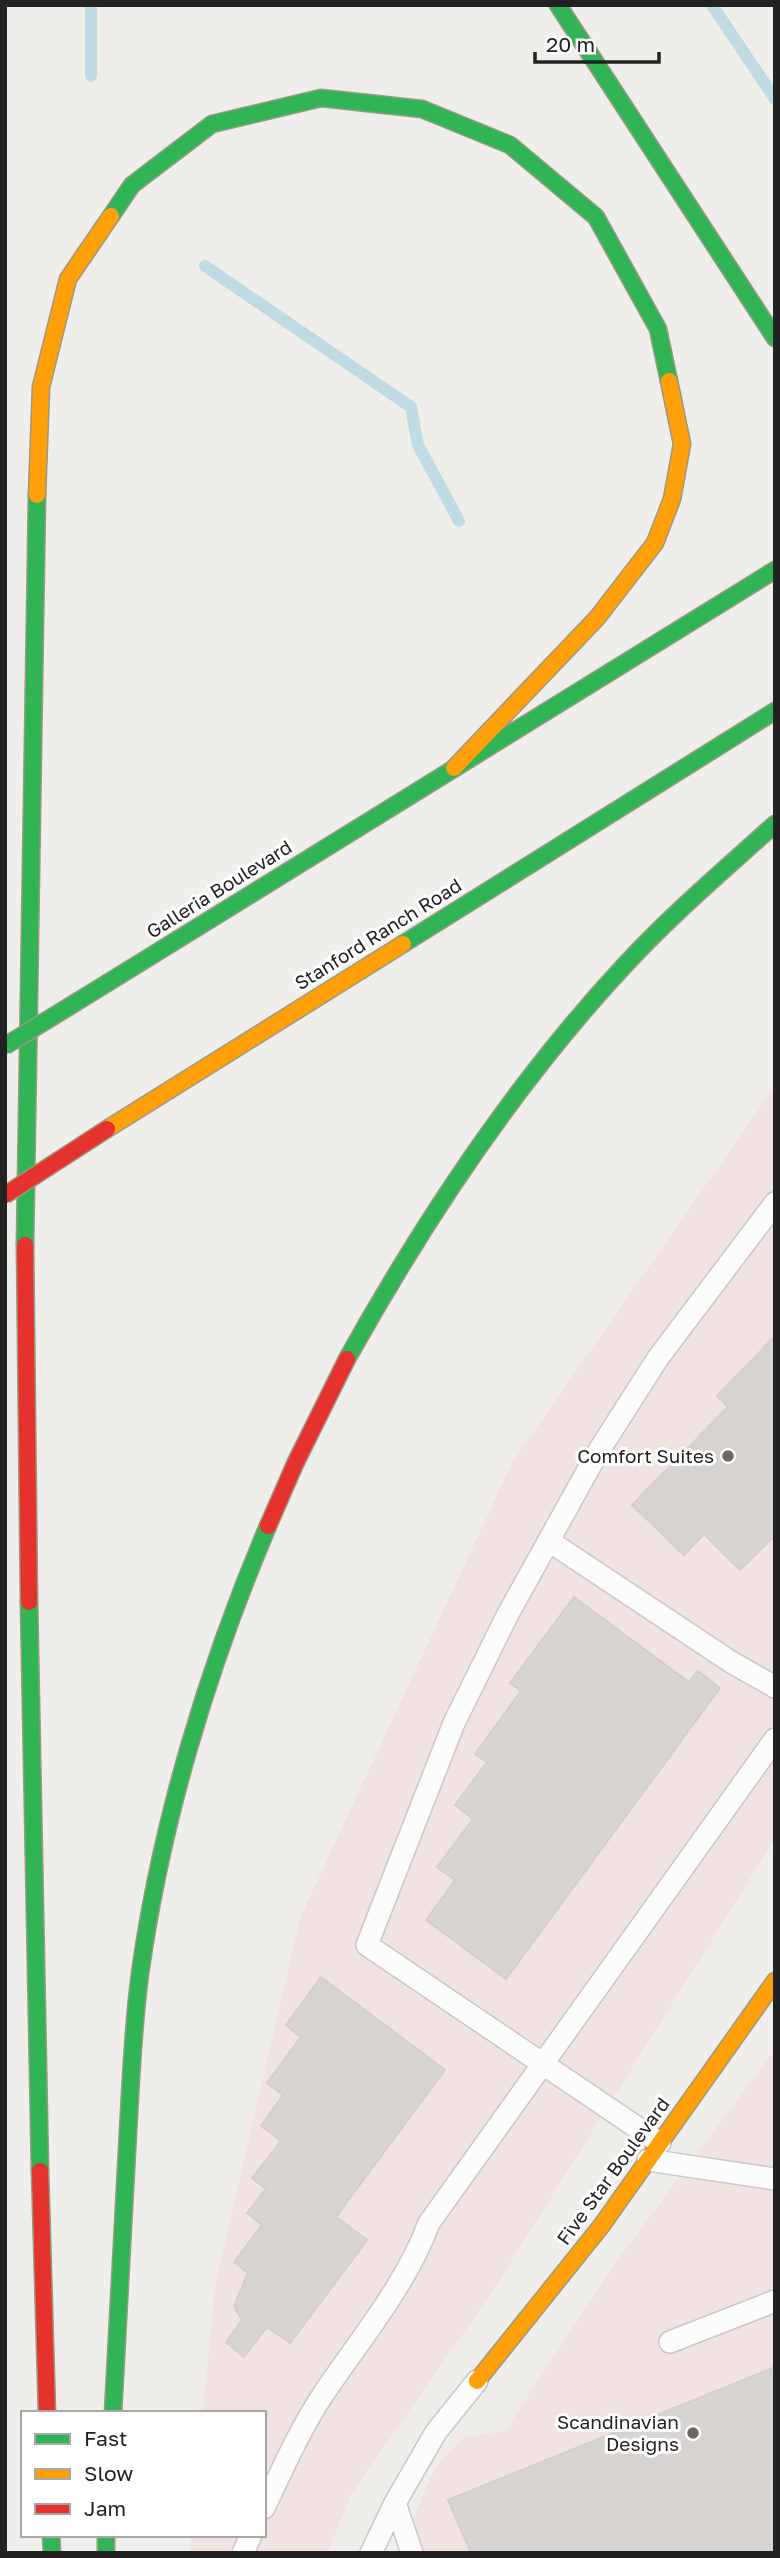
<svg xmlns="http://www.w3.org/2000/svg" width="780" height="2558" viewBox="0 0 780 2558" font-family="'Golos Text',sans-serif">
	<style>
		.commercial { fill: #f1e3e1 }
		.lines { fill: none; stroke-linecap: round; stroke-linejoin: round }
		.stream { stroke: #bfdbe3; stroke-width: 12 }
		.building { fill: #d7d4d2; stroke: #d3d0cc; stroke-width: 2 }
		.lane-casing { stroke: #c9c8c7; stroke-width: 24 }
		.fast-casing { stroke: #999a82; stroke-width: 19 }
		.slow-casing { stroke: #999a82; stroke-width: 19 }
		.jam-casing { stroke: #999a82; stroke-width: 19 }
		.lane { stroke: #fdfcfc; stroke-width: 21 }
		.fast { stroke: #30b455; stroke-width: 16 }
		.slow { stroke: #ff9f0a; stroke-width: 16 }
		.jam { stroke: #e5322d; stroke-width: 16 }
		.fast-bridge-casing { stroke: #999a82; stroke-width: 19; stroke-linecap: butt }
		.jam-bridge-casing { stroke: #999a82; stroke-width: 19; stroke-linecap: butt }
		.fast-bridge { stroke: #30b455; stroke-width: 16 }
		.jam-bridge { stroke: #e5322d; stroke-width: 16 }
		.poi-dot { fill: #6a6968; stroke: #fff; stroke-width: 2.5 }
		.labels { text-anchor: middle; stroke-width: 6; stroke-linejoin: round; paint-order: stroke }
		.street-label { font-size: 19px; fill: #222; stroke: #fff }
		.poi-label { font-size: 19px; fill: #222; stroke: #fff; text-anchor: end }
	</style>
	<rect width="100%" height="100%" fill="#f0eeeb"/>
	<path class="commercial" d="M775,1086V1839L492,2292L352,2493L327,2553H190L191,2535H264V2413H203L215,2286L300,1918L512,1463Z
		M775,2049V2553H398L435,2468L464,2437L505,2431L616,2262Z"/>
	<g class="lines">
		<path class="stream" d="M91,5V76
			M712,5L775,99
			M205,266L411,407L418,445L459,521"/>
	</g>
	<path class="building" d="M775,1336V1535L740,1570L704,1534L684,1555L632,1505L728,1407L717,1396Z
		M574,1597L689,1682L698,1671L720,1688L506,1979L426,1920L455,1880L437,1867L473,1819L455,1805L487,1762L475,1754L521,1691L510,1683Z
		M321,1977L445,2070L336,2217L367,2240L290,2343L267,2327L244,2357L226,2342L242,2320L234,2306L248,2273L234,2262L262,2225L247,2213L266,2189L252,2178L281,2141L261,2126L283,2095L267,2083L301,2037L286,2025Z
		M775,2367V2553H471L448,2500Z"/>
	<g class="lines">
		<g class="lane-casing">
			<path id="lane" d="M549,1541L731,1662L775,1687
				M660,2143L367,1945L454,1723L508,1614L598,1452L658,1358L775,1203
				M648,2160L775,2179
				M670,2342L775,2301
				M395,2503L412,2553
				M264,2508C283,2468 300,2429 324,2393C361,2338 406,2285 429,2223L775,1739
				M243,2553L251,2535
				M371,2553L395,2503L436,2432L477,2381"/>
		</g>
		<g class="fast-casing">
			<path id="fast" d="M558,5L775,338
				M111,216L132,185L212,124L321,98L422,109L510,145L596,217L658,329L669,381
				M403,944L775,711
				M109,982L775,570
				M25,1245L37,495
				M347,1359C425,1219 515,1083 624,966C671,915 724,870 775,824
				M29,1602L40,2171
				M113,2413C118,2319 123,2226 128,2132C131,2079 133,2026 140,1974C161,1822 208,1667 268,1526
				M51,2535L52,2553
				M106,2535V2553"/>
		</g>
		<g class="slow-casing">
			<path id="slow" d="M37,495L41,387L68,279L111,216
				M454,768L597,618L655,543L672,499L682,444L669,381
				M107,1129L403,944
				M477,2381L602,2225L775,1981"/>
		</g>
		<g class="jam-casing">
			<path id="jam" d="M25,1245L29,1602
				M268,1526L295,1464L347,1359
				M40,2171L47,2413"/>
		</g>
		<use href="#lane" class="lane"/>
		<use href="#fast" class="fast"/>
		<use href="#slow" class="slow"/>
		<use href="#jam" class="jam"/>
		<g class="fast-bridge-casing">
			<path id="fast-bridge" d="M5,1046L109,982"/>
		</g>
		<g class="jam-bridge-casing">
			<path id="jam-bridge" d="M5,1195L107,1129"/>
		</g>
		<use href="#fast-bridge" class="fast-bridge"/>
		<use href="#jam-bridge" class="jam-bridge"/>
	</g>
	<g class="poi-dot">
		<circle cx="728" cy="1456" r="7"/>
		<circle cx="693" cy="2433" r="7"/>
	</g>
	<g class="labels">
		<g class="street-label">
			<text transform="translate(219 889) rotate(-32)" y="7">Galleria Boulevard</text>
			<text transform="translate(378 934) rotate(-32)" y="7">Stanford Ranch Road</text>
			<text transform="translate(613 2171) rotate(-54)" y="7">Five Star Boulevard</text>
		</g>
		<g class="poi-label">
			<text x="714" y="1463">Comfort Suites</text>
			<text x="679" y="2429">Scandinavian<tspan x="679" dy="22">Designs</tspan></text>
		</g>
	</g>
	<rect width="780" height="2558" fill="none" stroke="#222222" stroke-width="14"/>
	<rect x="21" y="2411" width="245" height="126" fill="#ffffff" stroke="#a7a7a7" stroke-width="2"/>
	<rect x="35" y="2434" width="35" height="10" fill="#30b455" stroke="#a7a7a7" stroke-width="2"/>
	<text x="84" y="2446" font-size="21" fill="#222222">Fast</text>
	<rect x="35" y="2469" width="35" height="10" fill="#ff9f0a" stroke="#a7a7a7" stroke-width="2"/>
	<text x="84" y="2481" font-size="21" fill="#222222">Slow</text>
	<rect x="35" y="2504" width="35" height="10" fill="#e5322d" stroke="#a7a7a7" stroke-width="2"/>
	<text x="84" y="2516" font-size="21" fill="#222222">Jam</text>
	<path d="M535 52v10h124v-10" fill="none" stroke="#222222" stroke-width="3.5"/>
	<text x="546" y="52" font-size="21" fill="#222222" stroke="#ffffff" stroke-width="5" paint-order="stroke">20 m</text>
</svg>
